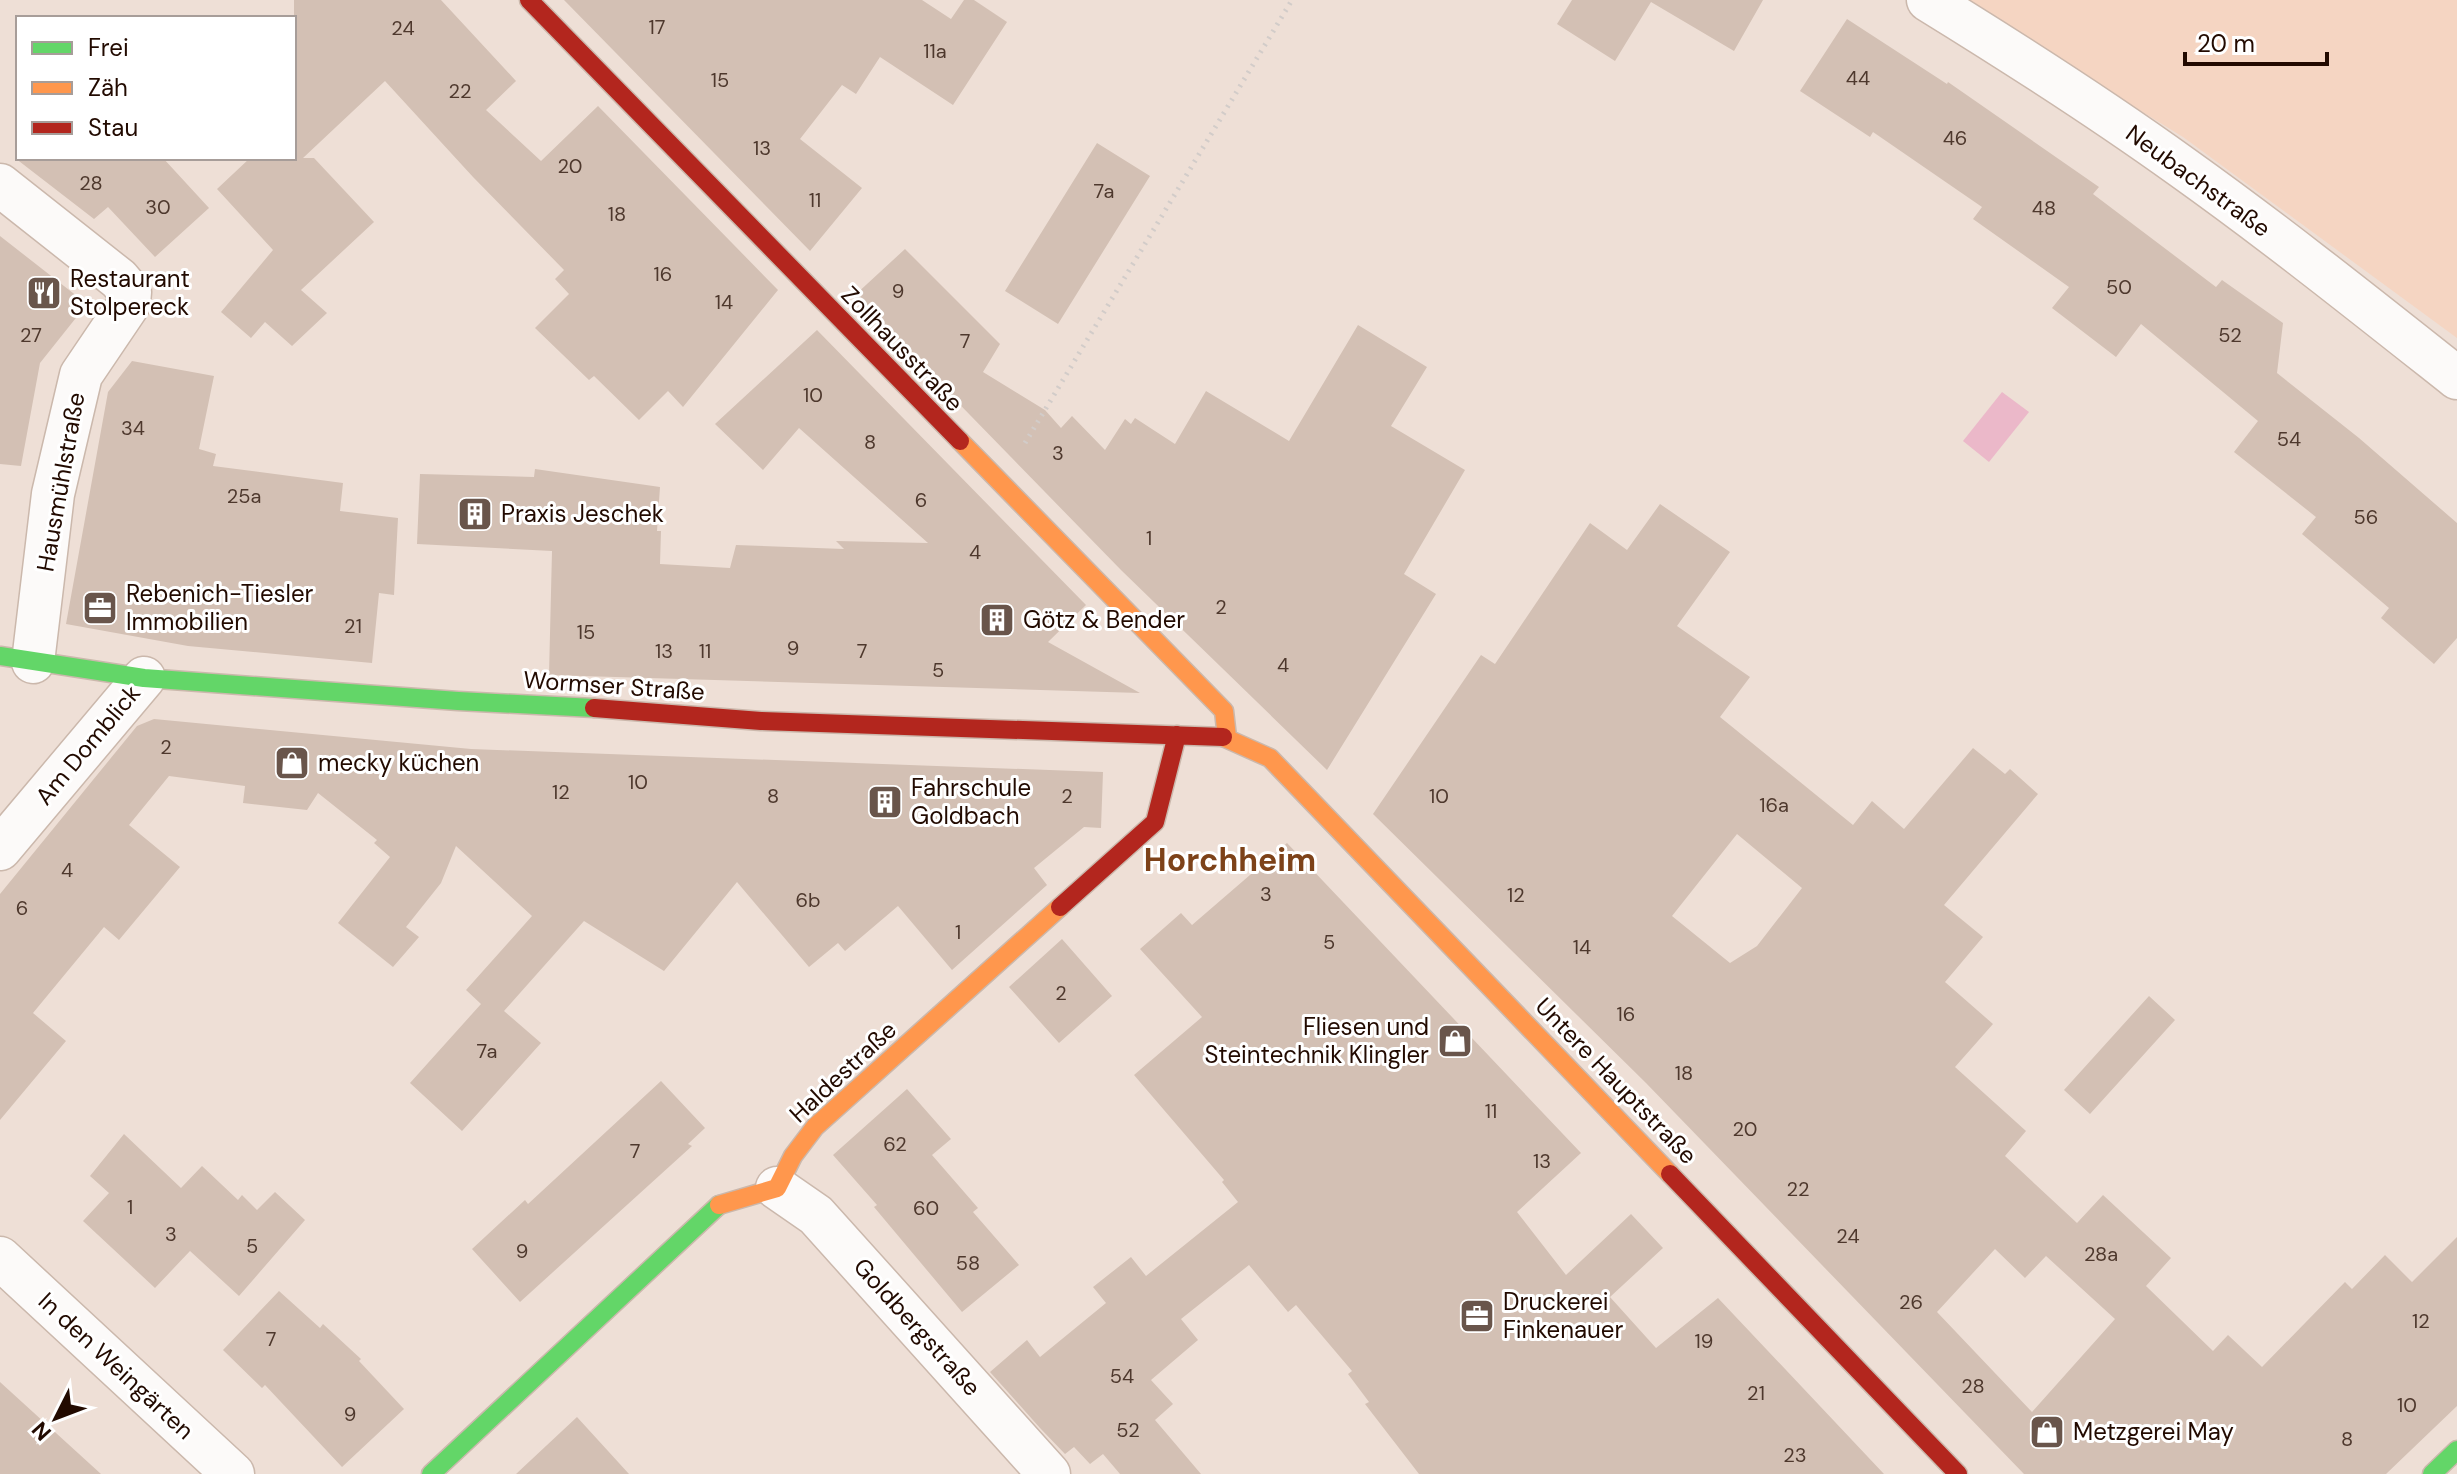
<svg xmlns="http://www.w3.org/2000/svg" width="2457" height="1474" viewBox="0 0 2457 1474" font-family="'DM Sans',sans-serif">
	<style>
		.built { fill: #f5d5c2 }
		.water { fill: #ebb8c9 }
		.building { fill: #d3c0b4; fill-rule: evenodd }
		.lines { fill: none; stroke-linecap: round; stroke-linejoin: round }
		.street-casing { stroke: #cbb8ac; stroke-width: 45 }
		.fast-casing { stroke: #cbb8ac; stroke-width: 21 }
		.slow-casing { stroke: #cbb8ac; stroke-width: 21 }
		.jam-casing { stroke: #cbb8ac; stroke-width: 21 }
		.path { stroke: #d2ccc9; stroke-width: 5; stroke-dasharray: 2 6; stroke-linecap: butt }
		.street { stroke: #fcfaf9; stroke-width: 42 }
		.fast { stroke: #63d668; stroke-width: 18 }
		.slow { stroke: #ff974d; stroke-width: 18 }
		.jam { stroke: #b3261e; stroke-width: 18 }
		.labels { text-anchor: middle; stroke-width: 6; stroke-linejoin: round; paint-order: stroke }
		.number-label { font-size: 20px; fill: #4e382d }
		.street-label { font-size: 24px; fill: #220a00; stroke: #fff }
		.poi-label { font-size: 24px; fill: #220a00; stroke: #fff; text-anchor: start }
		.district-label { font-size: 32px; font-weight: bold; fill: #7d4219; stroke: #fff }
	</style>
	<rect width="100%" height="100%" fill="#eedfd6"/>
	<path class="built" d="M1962,0H2457V338L2183,137Z"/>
	<path class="water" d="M2002,392L2029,412L1989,462L1963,441Z"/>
	<path class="building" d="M294,0H441L516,81L486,110L541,161L598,106L778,290L683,407L668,391L639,420L594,376L589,380L535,328L569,294L555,279L564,270L473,177L385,81L303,158H314L374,222L301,290L327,313L292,346L265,322L251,338L221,312L273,250L217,189L250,158H294Z
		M564,0H922L951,19L964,0H974L1007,22L953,105L880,57L856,94L842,85L800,139L862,188L810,251Z
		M1572,0H1763L1734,51L1651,2L1615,61L1557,24Z
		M1847,19L1947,84L1948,82L2099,187L2093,194L2216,287L2222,280L2283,323L2277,373L2359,438L2457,523V638L2434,664L2381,618L2389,608L2302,534L2316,517L2234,452L2258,421L2141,324L2116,357L2052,308L2069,287L1973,219L1982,207L1873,132L1870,137L1800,91Z
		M1097,143L1150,176L1058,324L1005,291Z
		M15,158H163L209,208L155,257L108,207L94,219Z
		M0,236L87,304L40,363L21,466L0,464Z
		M905,249L1000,344L983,372L1045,410L1061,428L1072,416L1105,450L1125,419L1131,424L1135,418L1175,444L1206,391L1289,441L1358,325L1427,367L1391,426L1465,470L1404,574L1436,594L1327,770L1121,570L854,296Z
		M817,330L1086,605L1048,642L1140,693L549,675L552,551L417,544L420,474L534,477L535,469L660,487L657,531H661L660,564L730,568L736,545L844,549L836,541L928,543L799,428L763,470L715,424Z
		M132,361L214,376L199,449L216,454L213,466L343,483L340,511L398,518L394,595L379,593L372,663L188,646L66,624L108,392Z
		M1660,504L1730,552L1677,626L1750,677L1720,717L1853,825L1872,801L1904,829L1973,748L2005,774L2010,769L2038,794L1944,905L1983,937L1945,982L1993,1024L1955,1067L2026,1131L2005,1156L2077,1223L2103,1195L2171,1258L2146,1286L2213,1351L2228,1335L2262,1367L2345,1282L2352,1289L2385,1255L2412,1282L2457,1237V1406L2386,1474H2024L1646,1083L1373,814L1481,655L1495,664L1590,523L1627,550ZM1737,834L1802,888L1757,946L1730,963L1672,916ZM1995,1249L2025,1278L2046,1256L2115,1319L2032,1412L1937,1312Z
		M154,719L471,749L1103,772L1101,828L1084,827L1034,868L1047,885L952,970L898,906L845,951L838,943L809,967L737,882L664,971L584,921L504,1011L541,1043L462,1131L410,1083L481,1004L466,990L532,916L456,846L441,883L406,927L419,937L393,967L338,923L390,857L374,843L377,840L318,793L307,810L243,803L245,786L169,776L129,825L180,867L119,940L104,927L33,1013L66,1041L0,1120V894L137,726Z
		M1287,843L1581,1153L1517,1212L1566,1275L1631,1214L1663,1248L1610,1297L1656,1348L1718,1298L1884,1474H1419L1365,1404L1369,1402L1348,1374L1352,1371L1296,1305L1288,1312L1249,1265L1181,1319L1198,1340L1151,1380L1173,1404L1155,1420L1201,1474H1120L1103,1454L1090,1464L1074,1447L1065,1454L1040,1428L990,1372L1027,1340L1040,1357L1106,1303L1093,1287L1131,1257L1146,1276L1238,1202L1222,1182L1224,1180L1134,1075L1202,1017L1140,949L1181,913L1192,925Z
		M1062,939L1112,996L1059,1043L1009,987Z
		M2149,996L2175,1020L2090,1114L2064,1090Z
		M661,1081L705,1128L688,1144L692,1146L520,1302L472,1249L525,1200L528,1204Z
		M907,1089L951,1139L932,1155L978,1208L973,1212L1019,1265L962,1312L874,1207L877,1205L833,1155Z
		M124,1134L181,1188L202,1166L238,1200L242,1195L257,1210L275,1192L305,1220L239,1296L190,1251L155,1288L83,1221L109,1193L90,1176Z
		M279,1291L320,1328L323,1324L361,1359L359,1361L404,1409L342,1467L265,1385L262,1388L223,1350Z
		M0,1382L101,1474H0Z
		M577,1417L629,1474H516Z"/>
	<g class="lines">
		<g class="street-casing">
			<path id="street" d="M1928,0C2014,53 2100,108 2182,167C2276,234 2366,306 2457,378
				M0,185L119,279L130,292L129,304L81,375L53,494L33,662
				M0,849L144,678
				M777,1188L816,1215L1049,1474
				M0,1258L233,1474"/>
		</g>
		<g class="fast-casing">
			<path id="fast" d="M0,656L144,678L458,701L594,708
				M431,1474L719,1205
				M2432,1474L2457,1450"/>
		</g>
		<g class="slow-casing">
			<path id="slow" d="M960,441L1224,711L1227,737
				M1223,737L1270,758L1670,1174
				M719,1205L777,1188L793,1156L815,1127L1060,907"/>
		</g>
		<g class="jam-casing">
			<path id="jam" d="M529,0L960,441
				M594,708L761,721L1223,737
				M1060,907L1155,822L1177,735
				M1670,1174L1958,1474"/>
		</g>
		<path class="path" d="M1025,443L1292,0"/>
		<use href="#street" class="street"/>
		<use href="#fast" class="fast"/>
		<use href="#slow" class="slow"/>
		<use href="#jam" class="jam"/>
	</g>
	<defs>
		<g id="restaurant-square" transform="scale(1.8)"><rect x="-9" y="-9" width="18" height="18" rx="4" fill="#69554b" stroke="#fff"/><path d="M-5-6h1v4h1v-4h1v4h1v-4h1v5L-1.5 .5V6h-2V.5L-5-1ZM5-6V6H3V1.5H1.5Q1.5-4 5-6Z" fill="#fff"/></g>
		<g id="building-square" transform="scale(1.8)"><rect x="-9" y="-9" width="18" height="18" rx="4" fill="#69554b" stroke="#fff"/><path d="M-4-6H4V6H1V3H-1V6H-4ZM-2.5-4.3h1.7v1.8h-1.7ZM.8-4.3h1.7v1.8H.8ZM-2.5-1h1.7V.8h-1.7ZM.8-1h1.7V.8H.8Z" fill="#fff"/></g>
		<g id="office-square" transform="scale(1.8)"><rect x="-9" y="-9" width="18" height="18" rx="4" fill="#69554b" stroke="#fff"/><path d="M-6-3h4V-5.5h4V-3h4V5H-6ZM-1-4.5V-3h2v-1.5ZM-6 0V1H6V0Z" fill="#fff"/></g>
		<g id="shop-square" transform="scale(1.8)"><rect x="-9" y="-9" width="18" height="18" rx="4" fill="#69554b" stroke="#fff"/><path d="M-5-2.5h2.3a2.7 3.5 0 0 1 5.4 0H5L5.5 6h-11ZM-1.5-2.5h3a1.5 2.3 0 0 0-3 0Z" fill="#fff"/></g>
	</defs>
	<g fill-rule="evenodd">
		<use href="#restaurant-square" x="44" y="293"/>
		<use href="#building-square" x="475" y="514"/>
		<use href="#office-square" x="100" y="608"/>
		<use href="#building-square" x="997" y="620"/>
		<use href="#shop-square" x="292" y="763"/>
		<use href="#building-square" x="885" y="802"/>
		<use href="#shop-square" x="1455" y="1041"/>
		<use href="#office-square" x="1477" y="1316"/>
		<use href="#shop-square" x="2047" y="1432"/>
	</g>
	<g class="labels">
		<g class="number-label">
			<text x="657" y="34">17</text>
			<text x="403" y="35">24</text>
			<text x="935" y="58">11a</text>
			<text x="1858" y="85">44</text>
			<text x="720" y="87">15</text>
			<text x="460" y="98">22</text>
			<text x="1955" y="145">46</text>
			<text x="762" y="155">13</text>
			<text x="570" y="173">20</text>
			<text x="91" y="190">28</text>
			<text x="1104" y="198">7a</text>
			<text x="815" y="207">11</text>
			<text x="158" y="214">30</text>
			<text x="2044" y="215">48</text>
			<text x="617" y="221">18</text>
			<text x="663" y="281">16</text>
			<text x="2119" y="294">50</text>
			<text x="898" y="298">9</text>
			<text x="724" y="309">14</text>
			<text x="31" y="342">27</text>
			<text x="2230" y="342">52</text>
			<text x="965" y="348">7</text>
			<text x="813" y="402">10</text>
			<text x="133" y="435">34</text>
			<text x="2289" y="446">54</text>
			<text x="870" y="449">8</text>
			<text x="1058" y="460">3</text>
			<text x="244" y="503">25a</text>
			<text x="921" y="507">6</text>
			<text x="2366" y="524">56</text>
			<text x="1149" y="545">1</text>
			<text x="975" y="559">4</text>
			<text x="1221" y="614">2</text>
			<text x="353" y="633">21</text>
			<text x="586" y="639">15</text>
			<text x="793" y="655">9</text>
			<text x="664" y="658">13</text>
			<text x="705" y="658">11</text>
			<text x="862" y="658">7</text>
			<text x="1283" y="672">4</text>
			<text x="938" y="677">5</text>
			<text x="166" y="754">2</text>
			<text x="638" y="789">10</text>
			<text x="561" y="799">12</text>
			<text x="773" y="803">8</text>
			<text x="1067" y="803">2</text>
			<text x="1439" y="803">10</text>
			<text x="1774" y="812">16a</text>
			<text x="67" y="877">4</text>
			<text x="1266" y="901">3</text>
			<text x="1516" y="902">12</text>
			<text x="808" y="907">6b</text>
			<text x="22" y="915">6</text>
			<text x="958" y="939">1</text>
			<text x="1329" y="949">5</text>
			<text x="1582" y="954">14</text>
			<text x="1061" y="1000">2</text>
			<text x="1626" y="1021">16</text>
			<text x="487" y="1058">7a</text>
			<text x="1684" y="1080">18</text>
			<text x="1491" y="1118">11</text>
			<text x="1745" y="1136">20</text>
			<text x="895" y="1151">62</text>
			<text x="635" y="1158">7</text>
			<text x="1542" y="1168">13</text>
			<text x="1798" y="1196">22</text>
			<text x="130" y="1214">1</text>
			<text x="926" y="1215">60</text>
			<text x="171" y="1241">3</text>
			<text x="1848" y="1243">24</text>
			<text x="252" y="1253">5</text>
			<text x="522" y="1258">9</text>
			<text x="2101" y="1261">28a</text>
			<text x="968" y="1270">58</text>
			<text x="1911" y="1309">26</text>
			<text x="2421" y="1328">12</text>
			<text x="271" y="1346">7</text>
			<text x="1704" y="1348">19</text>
			<text x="1122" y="1383">54</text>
			<text x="1973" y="1393">28</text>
			<text x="1756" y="1400">21</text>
			<text x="2407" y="1412">10</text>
			<text x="350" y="1421">9</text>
			<text x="1128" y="1437">52</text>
			<text x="2347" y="1446">8</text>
			<text x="1795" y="1462">23</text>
		</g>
		<g class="street-label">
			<text transform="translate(2198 181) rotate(36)" y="8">Neubachstraße</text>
			<text transform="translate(902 349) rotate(46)" y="8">Zollhausstraße</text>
			<text transform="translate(61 482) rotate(-80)" y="8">Hausmühlstraße</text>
			<text transform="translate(614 686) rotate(4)" y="8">Wormser Straße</text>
			<text transform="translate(88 745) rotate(-50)" y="8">Am Domblick</text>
			<text transform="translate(843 1072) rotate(-43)" y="8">Haldestraße</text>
			<text transform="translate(1616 1081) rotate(46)" y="8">Untere Hauptstraße</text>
			<text transform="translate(917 1327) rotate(48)" y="8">Goldbergstraße</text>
			<text transform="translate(116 1366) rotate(43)" y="8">In den Weingärten</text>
		</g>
		<g class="poi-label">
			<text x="70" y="287">Restaurant<tspan x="70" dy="28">Stolpereck</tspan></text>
			<text x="501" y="522">Praxis Jeschek</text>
			<text x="126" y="602">Rebenich-Tiesler<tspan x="126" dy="28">Immobilien</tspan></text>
			<text x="1023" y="628">Götz &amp; Bender</text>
			<text x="318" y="771">mecky küchen</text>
			<text x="911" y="796">Fahrschule<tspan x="911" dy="28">Goldbach</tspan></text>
			<text x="1429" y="1035" text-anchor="end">Fliesen und<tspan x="1429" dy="28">Steintechnik Klingler</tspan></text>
			<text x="1503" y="1310">Druckerei<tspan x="1503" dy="28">Finkenauer</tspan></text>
			<text x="2073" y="1440">Metzgerei May</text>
		</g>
		<g class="district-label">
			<text x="1230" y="871">Horchheim</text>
		</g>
	</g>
	<rect x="16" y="16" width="280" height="144" fill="#ffffff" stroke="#a79d99" stroke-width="2"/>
	<rect x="32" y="42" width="40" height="12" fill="#63d668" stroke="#a79d99" stroke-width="2"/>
	<text x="88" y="56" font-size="24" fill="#220a00">Frei</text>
	<rect x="32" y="82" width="40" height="12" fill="#ff974d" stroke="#a79d99" stroke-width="2"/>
	<text x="88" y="96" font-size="24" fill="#220a00">Zäh</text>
	<rect x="32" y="122" width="40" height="12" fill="#b3261e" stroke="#a79d99" stroke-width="2"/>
	<text x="88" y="136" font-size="24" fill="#220a00">Stau</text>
	<g transform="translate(56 1418) rotate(228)" stroke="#ffffff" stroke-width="6" paint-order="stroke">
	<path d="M0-6L14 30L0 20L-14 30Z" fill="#220a00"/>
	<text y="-12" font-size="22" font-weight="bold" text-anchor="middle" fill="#220a00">N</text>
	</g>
	<path d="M2185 52v12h142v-12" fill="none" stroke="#220a00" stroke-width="4"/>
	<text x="2197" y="52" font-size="24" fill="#220a00" stroke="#ffffff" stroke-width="6" paint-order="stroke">20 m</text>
</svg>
